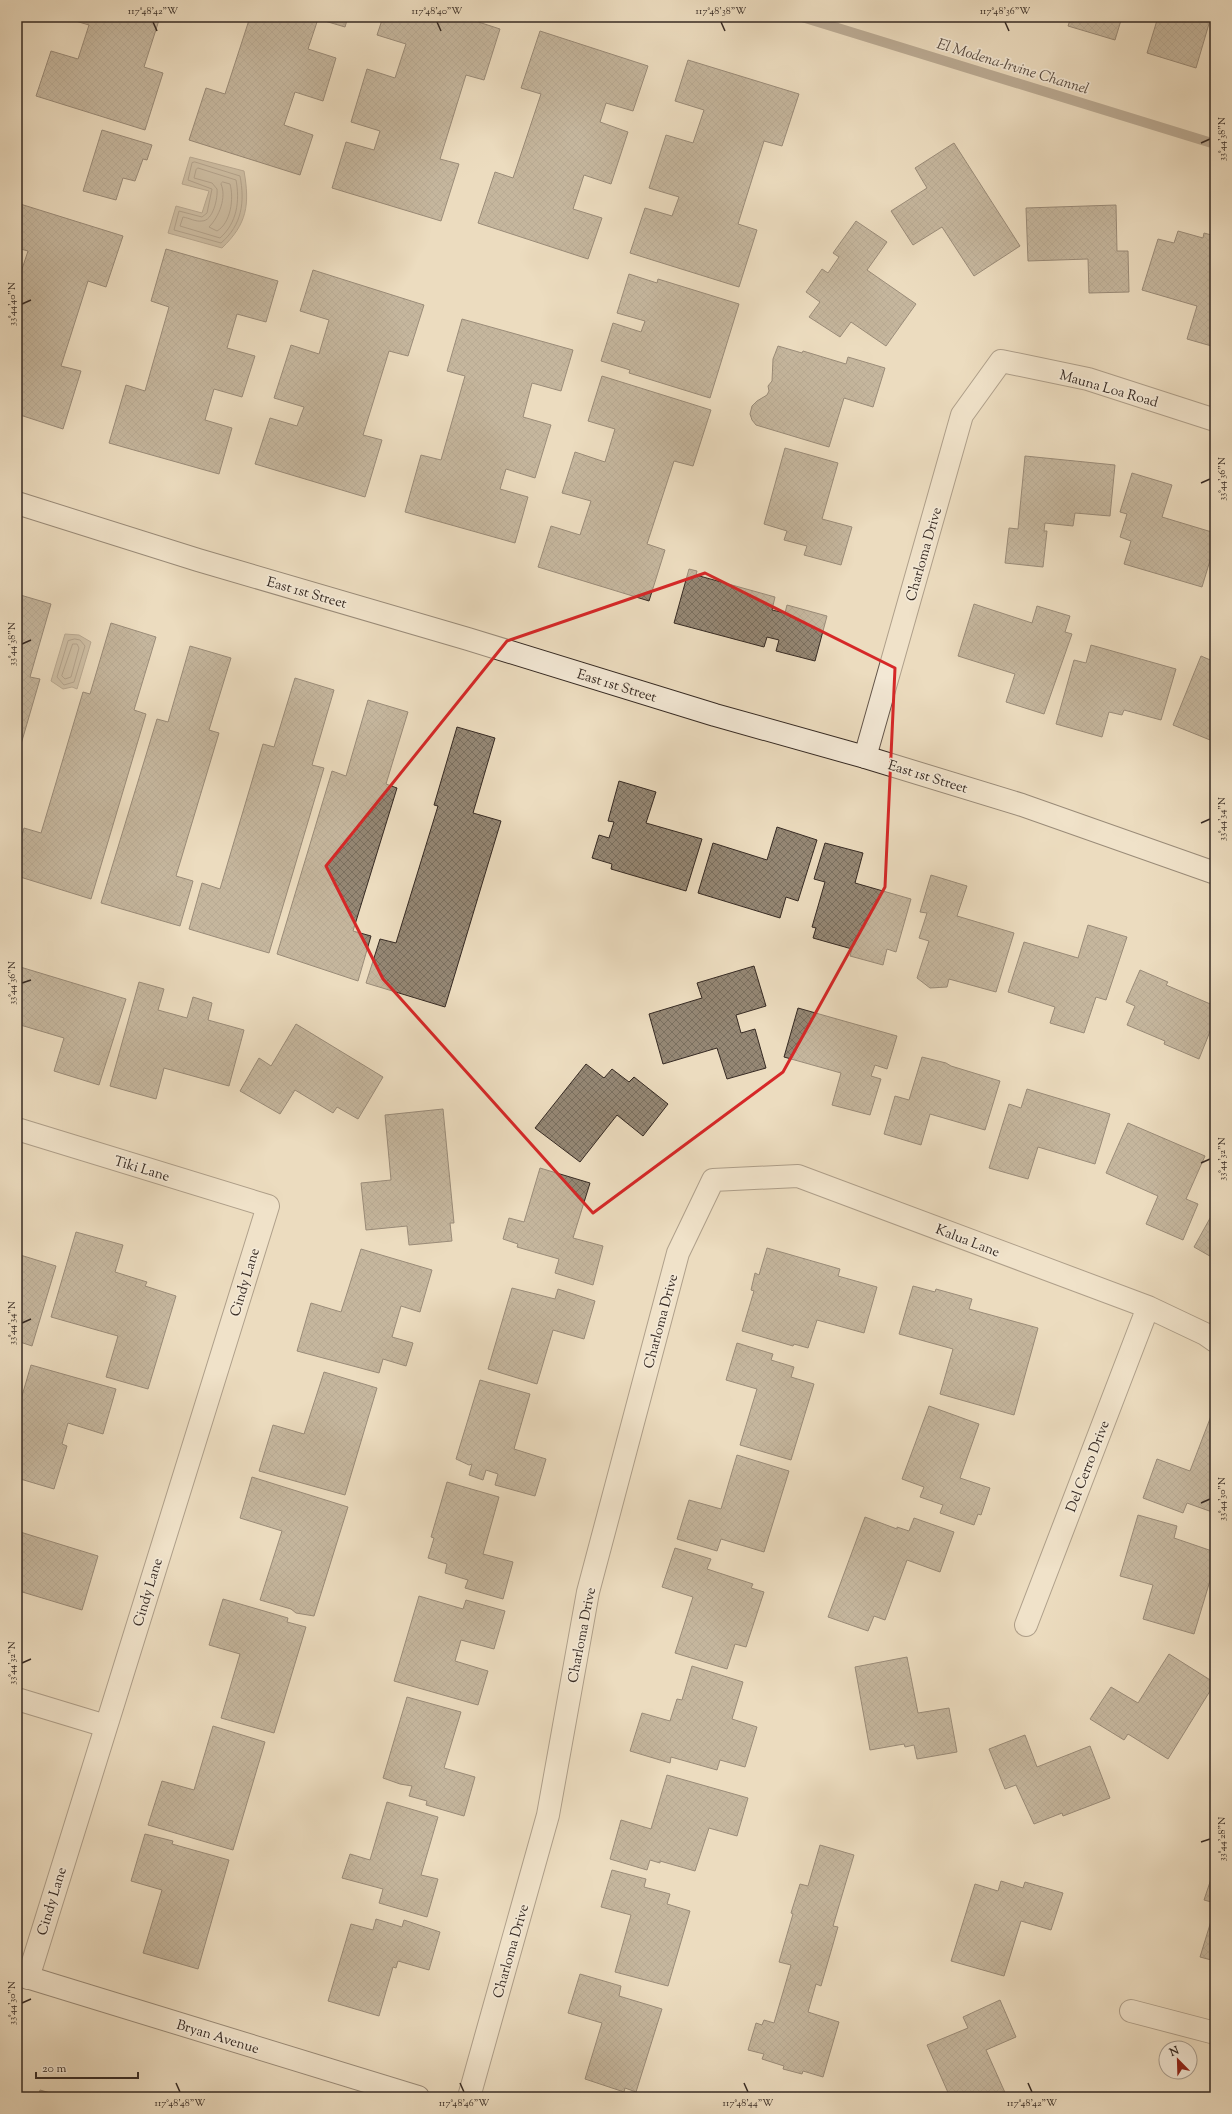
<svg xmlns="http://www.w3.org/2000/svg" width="1232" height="2114" viewBox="0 0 1232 2114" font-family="'Sorts Mill Goudy',serif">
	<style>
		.water { fill: #ae9f8a; stroke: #7e7061 }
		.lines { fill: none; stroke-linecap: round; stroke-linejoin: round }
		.shore { stroke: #726456; stroke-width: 1 }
		.stream { stroke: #7e7061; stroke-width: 10 }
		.building { fill: url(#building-cross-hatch); stroke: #362a23 }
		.street-casing { stroke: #64564a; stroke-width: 24 }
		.secondary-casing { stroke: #362a23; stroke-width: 24 }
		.street { stroke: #f3e8d5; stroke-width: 22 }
		.secondary { stroke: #f3e8d5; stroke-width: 22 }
		.marked { fill: none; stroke: #d62828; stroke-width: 3; stroke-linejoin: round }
		.ticks { fill: none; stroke: #362a23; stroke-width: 1.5 }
		.labels { text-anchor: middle; stroke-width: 3.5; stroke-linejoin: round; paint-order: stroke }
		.street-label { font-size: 14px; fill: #362a23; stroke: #f3e8d5 }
		.water-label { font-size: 15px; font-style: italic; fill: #5a4d42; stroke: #f3e8d5 }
		.neatline { fill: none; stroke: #362a23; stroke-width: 1.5 }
		.ticks-label { font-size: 10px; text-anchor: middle; fill: #362a23 }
	</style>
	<defs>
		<pattern id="building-cross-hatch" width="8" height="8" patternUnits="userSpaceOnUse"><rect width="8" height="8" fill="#958774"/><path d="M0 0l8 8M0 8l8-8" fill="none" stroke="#7a6f5f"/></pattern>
	</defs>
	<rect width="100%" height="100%" fill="#ecdcbf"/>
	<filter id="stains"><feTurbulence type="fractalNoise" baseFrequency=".005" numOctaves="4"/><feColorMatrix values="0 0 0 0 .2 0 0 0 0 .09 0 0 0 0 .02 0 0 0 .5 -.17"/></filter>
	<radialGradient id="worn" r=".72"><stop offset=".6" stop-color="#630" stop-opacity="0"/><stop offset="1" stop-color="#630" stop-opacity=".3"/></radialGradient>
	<path class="water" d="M190,157L244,171C250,205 247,224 222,248L168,233L176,206L202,213L209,191L182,184Z
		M65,634L79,635L91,642L77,689L72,687L63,689L51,681Z"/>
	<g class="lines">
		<path class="shore" d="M195,162L240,176C245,202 242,225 221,243L174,230L179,211L202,217L207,213L212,189L188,180L192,163Z
			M198,168L236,180C240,201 237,223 220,238L180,226L183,217C189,218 196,222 202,221C213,221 218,198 217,189L212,183L194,178L196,170Z
			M223,182L230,184C234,198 231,223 217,231L209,227C219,217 227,197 221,184Z
			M75,639L80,640L85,646L74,682L64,685L57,677L68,641Z
			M73,644H77L79,648L71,677L65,679L62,676Z"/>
		<path class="stream" d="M802,17L1215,144"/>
	</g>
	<path class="building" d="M62,17H160L144,67L163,73L145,130L36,96L51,51L78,59L89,25Z
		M250,17H348L345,27L318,19L308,49L336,58L323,101L295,92L284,125L313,135L300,175L189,140L206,88L225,94Z
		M383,17H463L500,29L484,80L466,75L440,159L459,164L441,221L332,188L346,142L374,150L380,131L351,122L367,69L395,78L406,44L377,35Z
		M1071,17H1122L1115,40L1068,26Z
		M1158,17H1211L1196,68L1147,53Z
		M540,31L648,66L633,111L606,103L600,122L628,132L611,184L584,175L573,209L602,218L588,259L478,223L495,172L513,178L541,94L521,88Z
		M688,60L799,94L782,146L764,141L738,224L757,230L739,287L630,253L645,208L672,216L679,197L649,188L666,135L693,143L704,110L675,101Z
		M102,130L152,145L147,160L143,159L135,181L123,178L116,200L83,191Z
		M954,143L1020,246L974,276L942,227L913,245L891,211L927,188L915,168Z
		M17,203L123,236L106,287L88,281L61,366L81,371L63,429L17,414V284L28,251L17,248Z
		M1116,205L1117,251H1128L1129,292L1089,293L1088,259L1028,261L1026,208Z
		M856,221L887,242L867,270L916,304L886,346L851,322L840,337L809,317L820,302L806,292L822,269L828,273L839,257L833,253Z
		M1178,231L1203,238L1204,233L1215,236V347L1187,339L1197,306L1142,290L1158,239L1174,243Z
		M166,249L278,281L266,322L237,314L227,348L255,356L242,397L214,389L205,420L232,428L219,474L109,443L126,385L145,391L169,307L151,301Z
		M313,270L424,305L408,356L389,351L363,435L382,440L365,497L255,464L270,418L297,426L304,407L274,398L291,345L319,354L329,320L300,311Z
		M629,274L657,283L658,279L739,304L710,398L629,373L630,370L601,361L613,323L641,332L645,321L617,313Z
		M462,319L573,350L561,391L532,383L523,417L551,425L535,478L506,469L500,489L528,497L515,543L405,512L421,455L441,460L465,376L447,371Z
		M778,346L802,353L803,351L846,364L848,357L885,368L873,407L844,398L829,447L756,425L752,420L750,414L752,406L757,401L767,395L769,391L768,386L772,381L773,359Z
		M602,376L711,410L693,466L674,461L647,544L665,550L649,601L538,567L551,526L580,535L591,501L562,493L575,452L605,462L615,429L588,421Z
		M785,448L838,463L822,519L852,527L841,565L804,555L807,546L784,540L787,531L764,524Z
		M1025,456L1115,465L1110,516L1075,513L1073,526L1045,523L1044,531H1047L1043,567L1005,563L1009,528L1018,529Z
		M1132,473L1172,485L1162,517L1215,533V544L1202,587L1124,564L1131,541L1120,537L1127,514L1120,512Z
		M689,569L697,571L696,575L775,597L772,610L785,613L787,605L827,616L815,661L776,651L779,640L767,637L764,647L674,623Z
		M17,594L51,604L30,677L40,679L17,758Z
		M974,604L1032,623L1037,606L1070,616L1065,632L1072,634L1044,714L1006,702L1015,674L958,656Z
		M111,623L156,637L134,710L146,714L91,899L17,876V853L24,828L41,833L83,692L90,694Z
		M1091,645L1176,669L1161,720L1124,710L1122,715L1109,712L1102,737L1056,724L1074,660L1086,663Z
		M190,646L231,658L209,730L219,733L176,876L193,881L180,926L101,903L157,719L168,722Z
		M1201,656L1215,662V742L1173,725Z
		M295,678L334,690L312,765L324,768L269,953L189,929L202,883L220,889L263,744L274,747Z
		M368,700L408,712L386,784L397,788L353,931L371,936L358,981L277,954L332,771L346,776Z
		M457,727L495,738L473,813L501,821L445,1007L366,983L380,939L396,943L438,806L434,805Z
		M619,781L656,792L646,823L702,839L686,891L611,869L612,864L592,858L599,835L609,838L614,822L608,821Z
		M777,827L817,840L798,901L786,897L780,918L698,893L713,843L767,860Z
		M825,843L863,853L855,883L911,899L896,952L887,949L883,965L850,956L852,949L813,938L816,928L812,927L825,882L814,879Z
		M931,875L967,886L957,916L1014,933L996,992L949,979L947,987L930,988L917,978L929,941L919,938L927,913L920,912Z
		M1088,925L1127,937L1106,1000L1096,997L1084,1033L1050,1023L1055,1007L1008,992L1024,942L1078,958Z
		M17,966L126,999L99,1085L54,1071L64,1038L17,1024Z
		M754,966L766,1006L736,1015L741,1033L755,1029L766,1068L727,1079L717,1048L663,1064L649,1014L702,998L697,983Z
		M1140,970L1168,982L1166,985L1215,1006V1019L1199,1059L1164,1044L1165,1041L1127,1025L1135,1006L1126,1002Z
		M139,982L164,989L158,1010L187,1018L193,997L212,1003L208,1020L244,1030L229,1086L164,1068L156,1099L110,1086Z
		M798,1008L897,1036L887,1069L875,1065L871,1076L881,1079L870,1115L832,1105L841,1073L784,1057Z
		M296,1024L383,1077L358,1119L337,1107L333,1113L295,1090L280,1114L240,1091L259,1058L271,1066Z
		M922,1057L946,1063L951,1066L1000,1081L985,1130L930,1114L921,1145L884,1134L895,1096L909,1100Z
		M586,1064L604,1078L612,1069L629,1082L634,1077L668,1104L643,1136L617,1115L580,1162L535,1128Z
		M1027,1089L1110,1114L1095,1164L1038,1147L1028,1179L989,1168L1009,1104L1021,1108Z
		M443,1109L454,1223H450L452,1241L409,1245L407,1226L366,1230L361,1183L391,1180L385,1115Z
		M1128,1123L1205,1156L1186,1199L1198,1204L1183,1240L1146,1224L1158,1196L1106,1173Z
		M540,1168L590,1183L573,1238L603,1246L593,1285L555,1273L559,1259L517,1247L518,1244L503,1239L509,1218L524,1222Z
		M1214,1211L1215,1212V1259L1194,1247Z
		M76,1232L123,1245L115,1272L147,1282L145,1286L176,1296L148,1389L106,1377L118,1336L51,1317Z
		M767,1248L840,1269L838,1276L877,1287L864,1333L817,1320L808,1348L794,1344L793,1346L742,1331L754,1291L751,1290L755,1273L759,1275Z
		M361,1249L432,1270L420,1312L401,1306L392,1337L413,1343L406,1366L383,1359L379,1373L297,1351L311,1303L341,1312Z
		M17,1254L56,1266L32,1346L17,1341Z
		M913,1286L935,1292L936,1289L972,1299L969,1309L1038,1328L1014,1415L940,1394L953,1349L899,1334Z
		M512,1288L555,1299L558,1289L595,1301L584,1339L553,1330L537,1384L488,1369Z
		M737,1343L773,1354L771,1360L794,1367L791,1377L814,1384L791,1460L740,1445L757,1389L726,1380Z
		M31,1365L116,1389L103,1434L68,1423L62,1444L67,1446L54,1489L17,1478V1413Z
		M324,1372L377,1388L345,1495L259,1471L273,1425L304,1434Z
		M480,1380L530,1394L514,1449L546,1459L535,1496L495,1485L498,1474L486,1470L483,1480L469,1475L472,1464L469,1465L456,1459Z
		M929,1406L979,1424L960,1478L990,1488L981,1515L978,1514L974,1525L940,1513L943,1505L920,1497L924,1487L902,1479Z
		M1211,1416L1215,1417V1513L1187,1503L1183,1513L1143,1498L1157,1459L1190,1471Z
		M737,1455L789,1471L764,1552L721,1539L717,1551L677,1539L689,1500L721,1509Z
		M252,1477L348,1507L314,1616L296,1613L291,1609L260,1600L282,1531L240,1518Z
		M447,1482L499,1497L483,1554L513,1562L503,1599L465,1588L468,1580L445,1573L447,1564L428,1558L434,1538L431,1537Z
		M1138,1515L1177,1526L1174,1538L1215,1552V1564L1194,1634L1143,1619L1153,1585L1120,1576Z
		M865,1517L897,1529V1527L909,1531L914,1518L954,1532L940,1572L907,1560L885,1620L874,1616L868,1631L828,1617Z
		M17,1531L98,1556L82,1610L19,1591L17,1596Z
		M675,1548L711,1559L707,1569L753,1584L751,1588L764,1592L746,1647L735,1644L727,1669L675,1653L693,1597L662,1587Z
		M419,1596L463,1609L466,1600L505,1611L494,1649L461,1640L455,1661L488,1671L478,1705L394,1681Z
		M223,1599L288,1618L287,1622L306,1627L274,1733L221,1718L240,1654L209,1645Z
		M1169,1654L1215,1683L1168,1759L1128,1734L1124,1740L1090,1719L1111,1687L1138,1703Z
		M907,1657L918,1713L949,1708L957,1752L917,1759L914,1745L905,1747L904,1744L870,1750L855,1667Z
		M692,1666L743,1682L732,1719L757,1727L745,1767L720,1760L717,1770L671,1757L670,1763L630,1751L642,1713L670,1721L677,1699L682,1700Z
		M407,1697L461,1712L444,1768L475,1777L464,1816L426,1805L427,1801L409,1796L412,1786L400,1784L383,1778Z
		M213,1726L265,1742L233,1850L148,1825L162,1781L194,1790Z
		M1025,1735L1037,1767L1090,1746L1110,1798L1063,1816L1062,1813L1034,1824L1016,1785L1005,1789L989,1749Z
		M667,1775L748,1798L737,1836L709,1828L695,1871L660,1861V1863L650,1860L647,1870L610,1859L621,1820L651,1829Z
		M387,1802L438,1817L421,1875L438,1879L427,1917L379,1903L383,1889L342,1878L350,1854L370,1860Z
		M145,1834L173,1841L172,1844L229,1860L198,1969L143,1953L162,1890L131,1881Z
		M820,1845L854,1855L833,1926L838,1927L821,1986L816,1984L808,2012L839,2022L823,2077L803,2071L802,2074L783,2069L784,2066L762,2059L764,2054L748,2050L756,2023L762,2025L764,2020L774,2023L791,1965L779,1962L793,1914L791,1913L800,1884L808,1886Z
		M1215,1867V1903L1204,1900Z
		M612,1870L646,1879L644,1887L670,1894L667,1904L690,1911L668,1986L615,1972L631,1915L601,1907Z
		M1001,1881L1023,1888L1025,1882L1063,1893L1051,1930L1021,1921L1004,1976L951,1961L975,1884L998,1891Z
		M1215,1908V1961L1200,1957Z
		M376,1919L402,1927L404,1920L440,1932L429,1970L398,1961L396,1968L393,1967L379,2016L328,2001L351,1924L373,1930Z
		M580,1974L621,1986L619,1996L662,2009L636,2092L625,2088L624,2092L585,2079L602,2023L568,2013Z
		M1000,2000L1016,2037L986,2050L1007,2097H950L927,2045L968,2028L963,2017Z
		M40,2090L64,2097H38Z"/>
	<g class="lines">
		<g class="street-casing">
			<path id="street" d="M865,757L962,415L1001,361L1088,379L1215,420
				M17,1129L268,1206L28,1978
				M1026,1625L1148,1307
				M17,1699L106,1726
				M1131,2011L1215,2033
				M469,2097L548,1815L588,1592L678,1253L713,1180L798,1176L1148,1307L1205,1334L1215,1341"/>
		</g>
		<g class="secondary-casing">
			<path id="secondary" d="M17,503L198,560L468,639L715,715L865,757L1022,805L1215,873
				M17,1974L418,2097"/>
		</g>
		<use href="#street" class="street"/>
		<use href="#secondary" class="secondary"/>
	</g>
	<path d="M0 0H1232V2114H0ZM705,573L895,668L885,887L783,1072L593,1213L383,979L326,866L507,641Z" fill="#ecdcbf" fill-opacity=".55" fill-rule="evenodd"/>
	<path class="marked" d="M705,573L895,668L885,887L783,1072L593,1213L383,979L326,866L507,641Z"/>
	<path class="ticks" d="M153,22L157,31M437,22L441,31M721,22L725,31M1005,22L1009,31M1201,143L1210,139M22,304L31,300M1201,483L1210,479M22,644L31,640M1201,823L1210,819M22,983L31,980M1201,1163L1210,1159M22,1323L31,1319M1201,1503L1210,1499M22,1663L31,1659M1201,1842L1210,1839M22,2003L31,1999M176,2083L180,2092M460,2083L464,2092M744,2083L748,2092M1028,2083L1032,2092"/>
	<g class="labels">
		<g class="street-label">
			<text transform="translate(1109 388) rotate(16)" y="5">Mauna Loa Road</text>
			<text transform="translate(923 554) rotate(-74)" y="5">Charloma Drive</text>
			<text transform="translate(307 592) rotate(16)" y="5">East 1st Street</text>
			<text transform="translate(617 685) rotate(17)" y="5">East 1st Street</text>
			<text transform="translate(928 776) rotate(17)" y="5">East 1st Street</text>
			<text transform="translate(142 1168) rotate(17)" y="5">Tiki Lane</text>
			<text transform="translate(968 1240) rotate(21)" y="5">Kalua Lane</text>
			<text transform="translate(244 1282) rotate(-73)" y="5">Cindy Lane</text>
			<text transform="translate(660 1321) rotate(-75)" y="5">Charloma Drive</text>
			<text transform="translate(1087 1466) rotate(-69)" y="5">Del Cerro Drive</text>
			<text transform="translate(147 1592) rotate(-73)" y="5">Cindy Lane</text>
			<text transform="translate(581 1635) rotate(-79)" y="5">Charloma Drive</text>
			<text transform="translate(51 1901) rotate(-73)" y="5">Cindy Lane</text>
			<text transform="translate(510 1951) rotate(-74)" y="5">Charloma Drive</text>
			<text transform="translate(218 2036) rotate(17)" y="5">Bryan Avenue</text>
		</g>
		<g class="water-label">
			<text transform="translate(1013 66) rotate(17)" y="5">El Modena-Irvine Channel</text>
		</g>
	</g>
	<rect width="1232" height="2114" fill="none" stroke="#ecdcbf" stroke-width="44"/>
	<g transform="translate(1178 2060) rotate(337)"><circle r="19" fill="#f3e8d5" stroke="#a79c8e"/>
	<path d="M0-3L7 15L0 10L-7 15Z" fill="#8f2418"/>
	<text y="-6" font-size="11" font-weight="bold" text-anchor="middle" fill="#362a23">N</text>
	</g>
	<path d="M36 2072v6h102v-6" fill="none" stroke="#362a23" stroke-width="2"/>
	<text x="42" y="2072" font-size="12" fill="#362a23" stroke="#f3e8d5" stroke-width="3" paint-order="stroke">20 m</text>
	<rect x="22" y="22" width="1188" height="2070" class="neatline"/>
	<g class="ticks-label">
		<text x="153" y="14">117°48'42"W</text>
		<text x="437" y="14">117°48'40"W</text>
		<text x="721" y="14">117°48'38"W</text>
		<text x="1005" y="14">117°48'36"W</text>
		<text transform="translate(1221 139) rotate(-90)" y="4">33°44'38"N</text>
		<text transform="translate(11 304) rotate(-90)" y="4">33°44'40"N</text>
		<text transform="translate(1221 479) rotate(-90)" y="4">33°44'36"N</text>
		<text transform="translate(11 644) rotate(-90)" y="4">33°44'38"N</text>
		<text transform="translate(1221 819) rotate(-90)" y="4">33°44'34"N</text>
		<text transform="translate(11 983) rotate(-90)" y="4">33°44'36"N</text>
		<text transform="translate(1221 1159) rotate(-90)" y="4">33°44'32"N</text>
		<text transform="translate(11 1323) rotate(-90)" y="4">33°44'34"N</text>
		<text transform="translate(1221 1499) rotate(-90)" y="4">33°44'30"N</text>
		<text transform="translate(11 1663) rotate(-90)" y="4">33°44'32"N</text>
		<text transform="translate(1221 1839) rotate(-90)" y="4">33°44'28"N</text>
		<text transform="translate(11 2003) rotate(-90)" y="4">33°44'30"N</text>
		<text x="180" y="2106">117°48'48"W</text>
		<text x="464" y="2106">117°48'46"W</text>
		<text x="748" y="2106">117°48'44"W</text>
		<text x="1032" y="2106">117°48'42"W</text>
	</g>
	<rect width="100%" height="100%" filter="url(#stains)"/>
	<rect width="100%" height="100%" fill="url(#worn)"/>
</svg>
